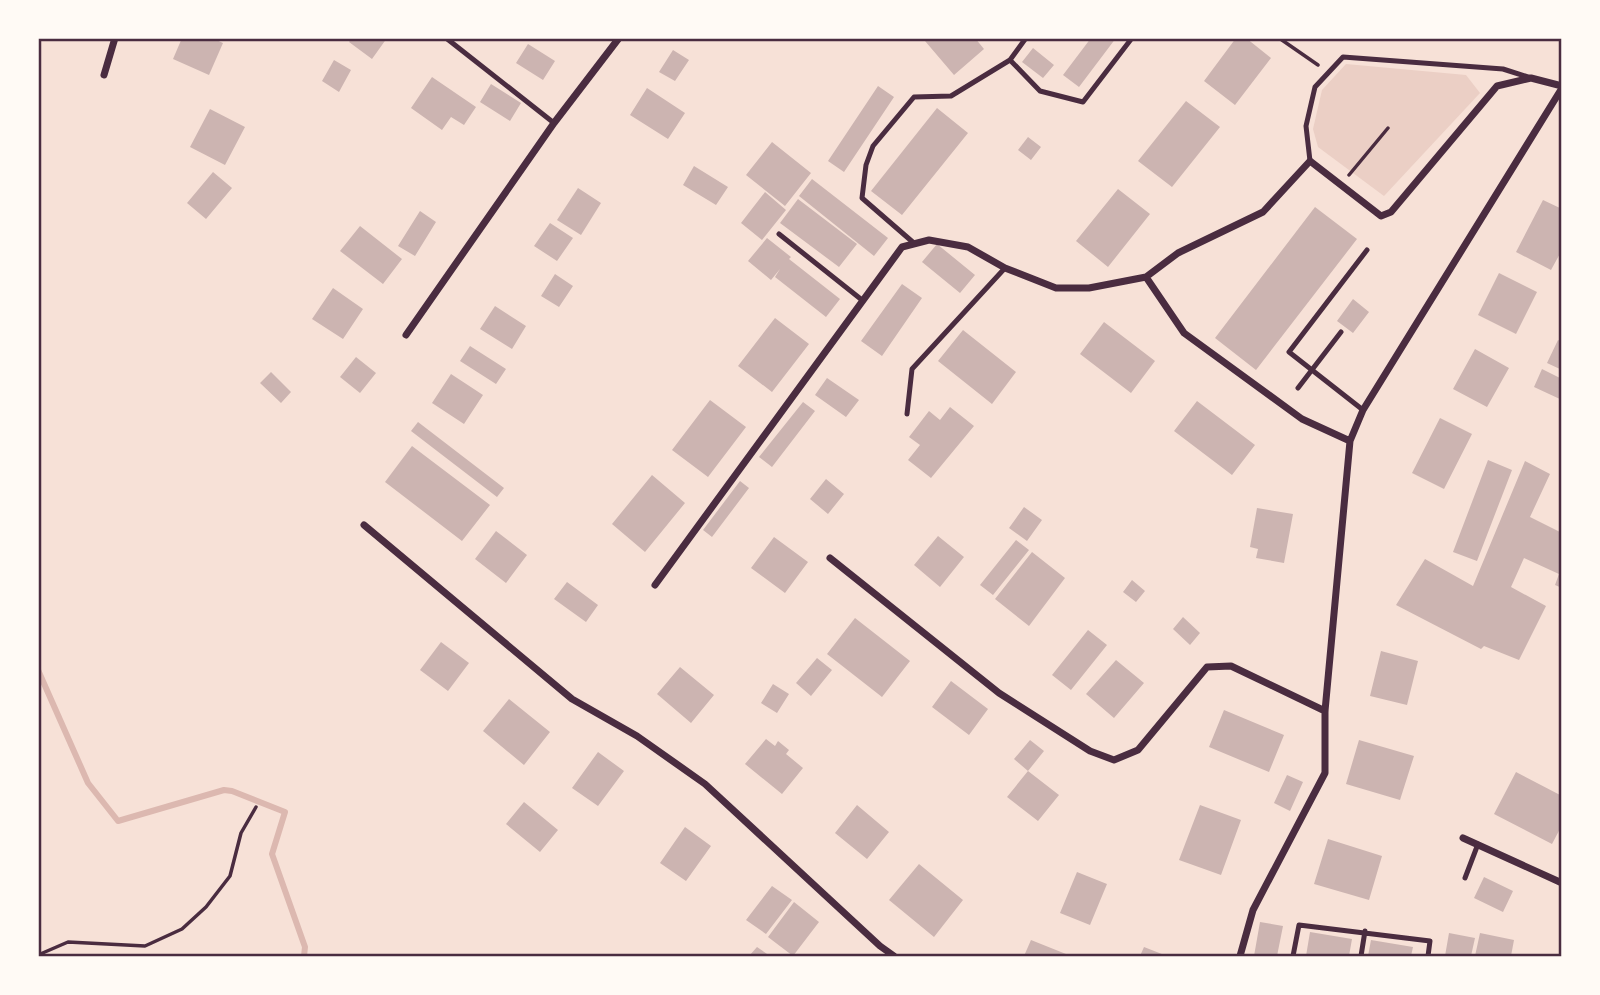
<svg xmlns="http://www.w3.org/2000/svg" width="1600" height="995" viewBox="0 0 1600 995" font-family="'Work Sans',sans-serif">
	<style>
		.green { fill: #ebcfc5 }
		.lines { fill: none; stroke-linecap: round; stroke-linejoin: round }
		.stream { stroke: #dcb8b0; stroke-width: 6 }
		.building { fill: #ccb4b1 }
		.path { stroke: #4a2c40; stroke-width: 3.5 }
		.service { stroke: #4a2c40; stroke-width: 5 }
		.minor { stroke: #4a2c40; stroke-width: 7 }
		.neatline { fill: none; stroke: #4a2c40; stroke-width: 2.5 }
	</style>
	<rect width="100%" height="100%" fill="#f7e1d7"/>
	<path class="green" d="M1346,64L1466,75L1480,93L1384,196L1318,147L1313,129L1322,90Z"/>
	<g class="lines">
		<path class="stream" d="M38,670L88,783L118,821L224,790L232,791L285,812L272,854L305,947L304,956"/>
	</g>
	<path class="building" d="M182,38H212L223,43L209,75L173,59Z
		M352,38H387L372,59L349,42Z
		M928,38H975L984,49L954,75L925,41Z
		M1091,38H1116L1079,87L1063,75Z
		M1236,38H1246L1271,58L1235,105L1204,81Z
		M528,44L555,61L543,80L516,63Z
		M1033,48L1054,65L1043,78L1022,62Z
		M673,50L689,60L675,81L659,72Z
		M334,60L351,70L339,92L322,81Z
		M432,77L476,107L464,125L451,117L442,130L411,108Z
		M491,84L521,103L510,121L480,102Z
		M878,86L894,97L844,172L828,161Z
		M647,88L685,113L668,139L630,115Z
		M1186,101L1220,127L1172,187L1138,161Z
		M937,108L968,133L902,215L871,191Z
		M210,109L245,127L225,165L190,147Z
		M1028,137L1041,147L1031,160L1018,150Z
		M772,142L811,173L785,206L746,175Z
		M694,166L728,187L716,205L683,185Z
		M213,172L232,188L206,219L187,203Z
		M812,179L888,238L874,256L799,196Z
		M578,188L601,203L581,235L557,220Z
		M1118,189L1150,214L1108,267L1076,241Z
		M765,192L786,210L762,240L741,223Z
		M798,199L857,244L839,267L780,223Z
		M1543,200L1562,209V250L1551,270L1516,252Z
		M1315,207L1357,239L1256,370L1215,338Z
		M420,211L436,222L415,256L398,246Z
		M550,223L573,238L557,261L534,246Z
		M360,226L402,259L383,284L340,251Z
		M767,238L791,257L789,259L840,299L826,317L775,277L780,269L771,280L748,261Z
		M937,244L975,275L960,293L922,262Z
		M1499,273L1537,292L1516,334L1478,315Z
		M555,274L573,286L559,307L541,296Z
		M902,284L922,298L882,356L861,341Z
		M333,288L363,309L343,339L312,319Z
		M1353,299L1369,312L1353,333L1337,321Z
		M495,306L526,326L512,349L480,329Z
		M775,318L809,344L772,392L738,366Z
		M1104,322L1155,361L1131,393L1080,354Z
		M963,330L1016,372L992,404L938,361Z
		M1558,340L1562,342V370L1547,363Z
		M470,346L506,369L496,384L460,361Z
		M1475,349L1509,368L1487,407L1453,389Z
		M356,357L376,373L360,393L340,377Z
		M1542,369L1562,379V400L1534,387Z
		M271,372L291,392L281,403L260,383Z
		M451,374L483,395L464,424L432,403Z
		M827,378L859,400L846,417L815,395Z
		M710,400L746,427L708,477L672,450Z
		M1197,401L1255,445L1232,475L1174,431Z
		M803,402L815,411L772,467L759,457Z
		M950,407L974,426L931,478L908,460L920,445L909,437L929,411L940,420Z
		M1440,418L1472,434L1444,489L1412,473Z
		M418,422L504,488L497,497L411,431Z
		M412,446L490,505L462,541L385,482Z
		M1488,460L1512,470L1477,561L1453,552Z
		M1525,461L1550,474L1530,517L1562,533V588L1555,585L1559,574L1524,558L1511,587L1546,606L1519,660L1484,646L1481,649L1396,605L1425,559L1473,586Z
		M652,475L685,503L645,552L612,524Z
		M826,479L844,494L828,514L810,499Z
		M740,481L749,488L712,537L703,530Z
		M1024,507L1042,520L1027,541L1009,528Z
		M1257,508L1293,514L1284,563L1256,558L1258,549L1250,547Z
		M496,531L527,555L506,583L475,559Z
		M938,536L964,557L940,587L914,565Z
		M774,537L808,562L785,593L751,568Z
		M1016,540L1029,550L993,595L980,585Z
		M1032,552L1065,578L1029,626L995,599Z
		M1132,580L1145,591L1136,602L1123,592Z
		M567,582L598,605L586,622L554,599Z
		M1183,617L1200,633L1190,645L1173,629Z
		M855,618L910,661L882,697L827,654Z
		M1088,630L1107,645L1071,690L1052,675Z
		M441,642L469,663L448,691L420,670Z
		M1381,651L1418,661L1407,705L1370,696Z
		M817,658L832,670L811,696L796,683Z
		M1116,660L1144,683L1114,718L1086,694Z
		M680,667L714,695L691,723L657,694Z
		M951,681L988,709L969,735L932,707Z
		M773,684L789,694L777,713L761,703Z
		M509,699L550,732L524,765L483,731Z
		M1224,710L1284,735L1269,772L1209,747Z
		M766,739L775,746L778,741L789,750L786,754L803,768L782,794L745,764Z
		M1030,740L1044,751L1028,771L1014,759Z
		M1359,740L1414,756L1400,800L1346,784Z
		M598,752L624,771L598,806L572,788Z
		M1028,771L1059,795L1038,821L1007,797Z
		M1516,772L1562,796V825L1552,844L1494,814Z
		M1287,775L1303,782L1290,811L1274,803Z
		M524,802L558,830L540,852L506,824Z
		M857,805L889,832L867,859L835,833Z
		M1200,805L1241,820L1221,875L1179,860Z
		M685,827L711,846L686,881L660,863Z
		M1328,839L1382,856L1369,900L1314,884Z
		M919,864L963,900L934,937L889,900Z
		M1077,872L1107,884L1090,925L1060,913Z
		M1484,877L1513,891L1503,912L1474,898Z
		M772,886L792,900L766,934L746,920Z
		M794,902L819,922L793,956L768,937Z
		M1260,922L1283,926L1277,956H1254Z
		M1310,932L1352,939L1349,956H1306Z
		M1449,933L1475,938L1471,956H1445Z
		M1480,933L1514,940L1511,956H1475Z
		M1031,940L1071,956H1024Z
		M1371,940L1413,947L1411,956H1368Z
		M757,947L770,956H749Z
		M1144,947L1167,956H1140Z"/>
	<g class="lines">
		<path class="path" d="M1279,38L1318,65
			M1349,175L1388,128
			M38,955L68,942L145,946L182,929L206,907L230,876L241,833L256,807"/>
		<path class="service" d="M446,38L554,123
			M1010,60L1040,91L1083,102L1132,38
			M1310,161L1306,126L1315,87L1343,57L1503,69L1531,78
			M779,234L862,300
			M915,244L862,198L866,165L873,146L914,97L951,96L1010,60L1026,38
			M1298,388L1341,332
			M1363,410L1289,352L1367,250
			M907,414L912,369L1005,268
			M1465,878L1478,844
			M1293,956L1299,925L1430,941L1428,956
			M1361,956L1365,931"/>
		<path class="minor" d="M104,75L115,38
			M1146,277L1184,333L1302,419L1350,441
			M406,335L554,123L619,38
			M364,525L572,699L637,736L705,784L880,946L894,956
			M830,558L999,693L1090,751L1114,760L1138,750L1207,667L1231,666L1325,711
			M655,585L902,247L929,240L968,247L1005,268L1056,288H1089L1146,277L1178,253L1263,212L1310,161L1381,216L1391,212L1497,86L1531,78L1562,86
			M1463,838L1562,883
			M1240,956L1253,910L1325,773V711L1350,441L1363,410L1562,88"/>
	</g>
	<rect width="1600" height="995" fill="none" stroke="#fffaf5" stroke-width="80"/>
	<rect x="40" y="40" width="1520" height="915" class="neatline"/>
</svg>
